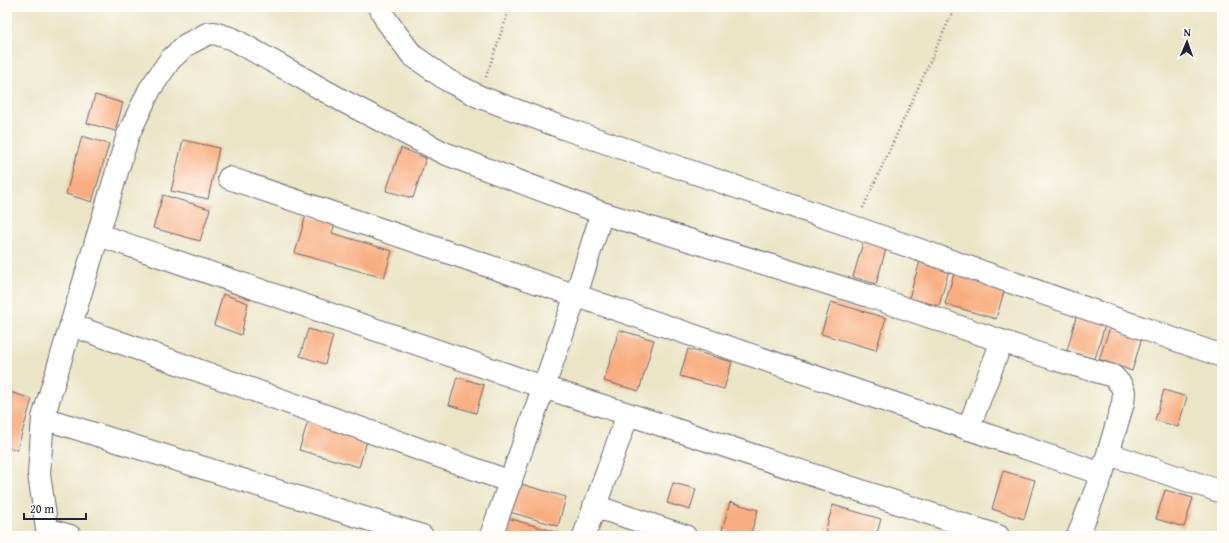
<svg xmlns="http://www.w3.org/2000/svg" width="1229" height="543" viewBox="0 0 1229 543" font-family="'Gentium Book Plus',serif">
	<style>
		.building { fill: #f8ad80 }
		.lines { fill: none; stroke-linecap: round; stroke-linejoin: round }
		.street-casing { stroke: #68666c; stroke-width: 24 }
		.path { stroke: #68666c; stroke-width: 2.5; stroke-dasharray: 1 3; stroke-linecap: butt }
		.street { stroke: #fff; stroke-width: 22 }
	</style>
	<rect width="100%" height="100%" fill="#fdfcf7"/>
	<filter id="ink" filterUnits="userSpaceOnUse"><feTurbulence type="fractalNoise" baseFrequency=".025" numOctaves="2"/><feDisplacementMap in="SourceGraphic" scale="8" xChannelSelector="R" yChannelSelector="G"/><feConvolveMatrix kernelMatrix="1 2 1 2 8 2 1 2 1" color-interpolation-filters="sRGB"/></filter>
	<filter id="wash" filterUnits="userSpaceOnUse"><feTurbulence type="fractalNoise" baseFrequency=".012" numOctaves="4" result="noise"/><feDisplacementMap in="SourceGraphic" scale="16" xChannelSelector="R" yChannelSelector="G"/><feGaussianBlur stdDeviation="0.9" result="paint"/><feColorMatrix in="noise" values="0 0 0 0 0 0 0 0 0 0 0 0 0 0 0 0 0 1.4 0 .05"/><feComposite in="paint" operator="in"/></filter>
	<g filter="url(#wash)">
		<rect width="100%" height="100%" fill="#ebe5c7"/>
		<g id="blocks">
			<path class="building" d="M95,95L123,103L115,131L87,123Z
				M82,136L109,144L92,202L66,194Z
				M183,140L219,148L208,199L171,191Z
				M401,148L426,158L413,198L386,191Z
				M163,195L210,209L200,241L153,228Z
				M306,215L335,223L332,233L392,251L384,278L295,253Z
				M865,236L888,242L876,284L853,277Z
				M921,258L950,266L939,306L909,298Z
				M955,270L1006,285L996,319L945,304Z
				M223,294L248,303L241,335L214,325Z
				M831,302L886,318L876,350L821,334Z
				M1077,313L1106,321L1095,359L1067,351Z
				M1111,325L1143,334L1132,371L1099,359Z
				M308,329L333,336L325,364L300,356Z
				M619,330L654,340L639,391L604,381Z
				M688,349L732,362L724,389L680,376Z
				M457,377L484,385L476,413L449,405Z
				M1164,390L1187,397L1178,427L1155,420Z
				M7,391L32,399L17,450L7,448Z
				M308,421L368,438L359,467L299,450Z
				M1003,471L1035,480L1024,519L992,509Z
				M514,482L566,497L558,526L506,511Z
				M673,483L696,489L690,510L667,503Z
				M1165,490L1193,498L1184,527L1156,519Z
				M730,502L758,510L750,536H743L722,530Z
				M833,505L881,519L876,536H841L825,532Z
				M501,516L559,533L558,536H496Z"/>
		</g>
	</g>
	<g filter="url(#ink)">
		<use href="#blocks" fill-opacity="0" stroke="#68666c" stroke-width="1"/>
		<g class="lines">
			<g class="street-casing">
				<path id="street" d="M380,7L386,20L412,55L447,80L480,97L566,129L854,227L1222,356
					M229,178L1102,474
					M99,235L543,387L628,414L998,536
					M71,325L511,482
					M43,418L422,536
					M968,429L1002,341
					M1109,454L1222,492
					M594,506L685,536
					M47,529L70,536
					M48,536L39,474L43,418L128,135L150,89L170,60L186,45L207,34L214,33L233,39L343,101L444,153L602,213L869,296L1057,360L1113,376L1121,385L1124,392L1123,403L1102,474L1078,536
					M491,536L576,295L602,213
					M584,536L628,414"/>
			</g>
			<path class="path" d="M486,77L510,7
				M863,208L955,7"/>
			<use href="#street" class="street"/>
		</g>
	</g>
	<rect width="1229" height="543" fill="none" stroke="#fdfcf7" stroke-width="24"/>
	<g transform="translate(1187 42) rotate(2)" stroke="#fdfcf7" stroke-width="3" paint-order="stroke">
	<path d="M0-3L7 15L0 10L-7 15Z" fill="#22223b"/>
	<text y="-6" font-size="11" font-weight="bold" text-anchor="middle" fill="#22223b">N</text>
	</g>
	<path d="M24 513v6h62v-6" fill="none" stroke="#22223b" stroke-width="2"/>
	<text x="30" y="513" font-size="12" fill="#22223b" stroke="#fdfcf7" stroke-width="3" paint-order="stroke">20 m</text>
</svg>
